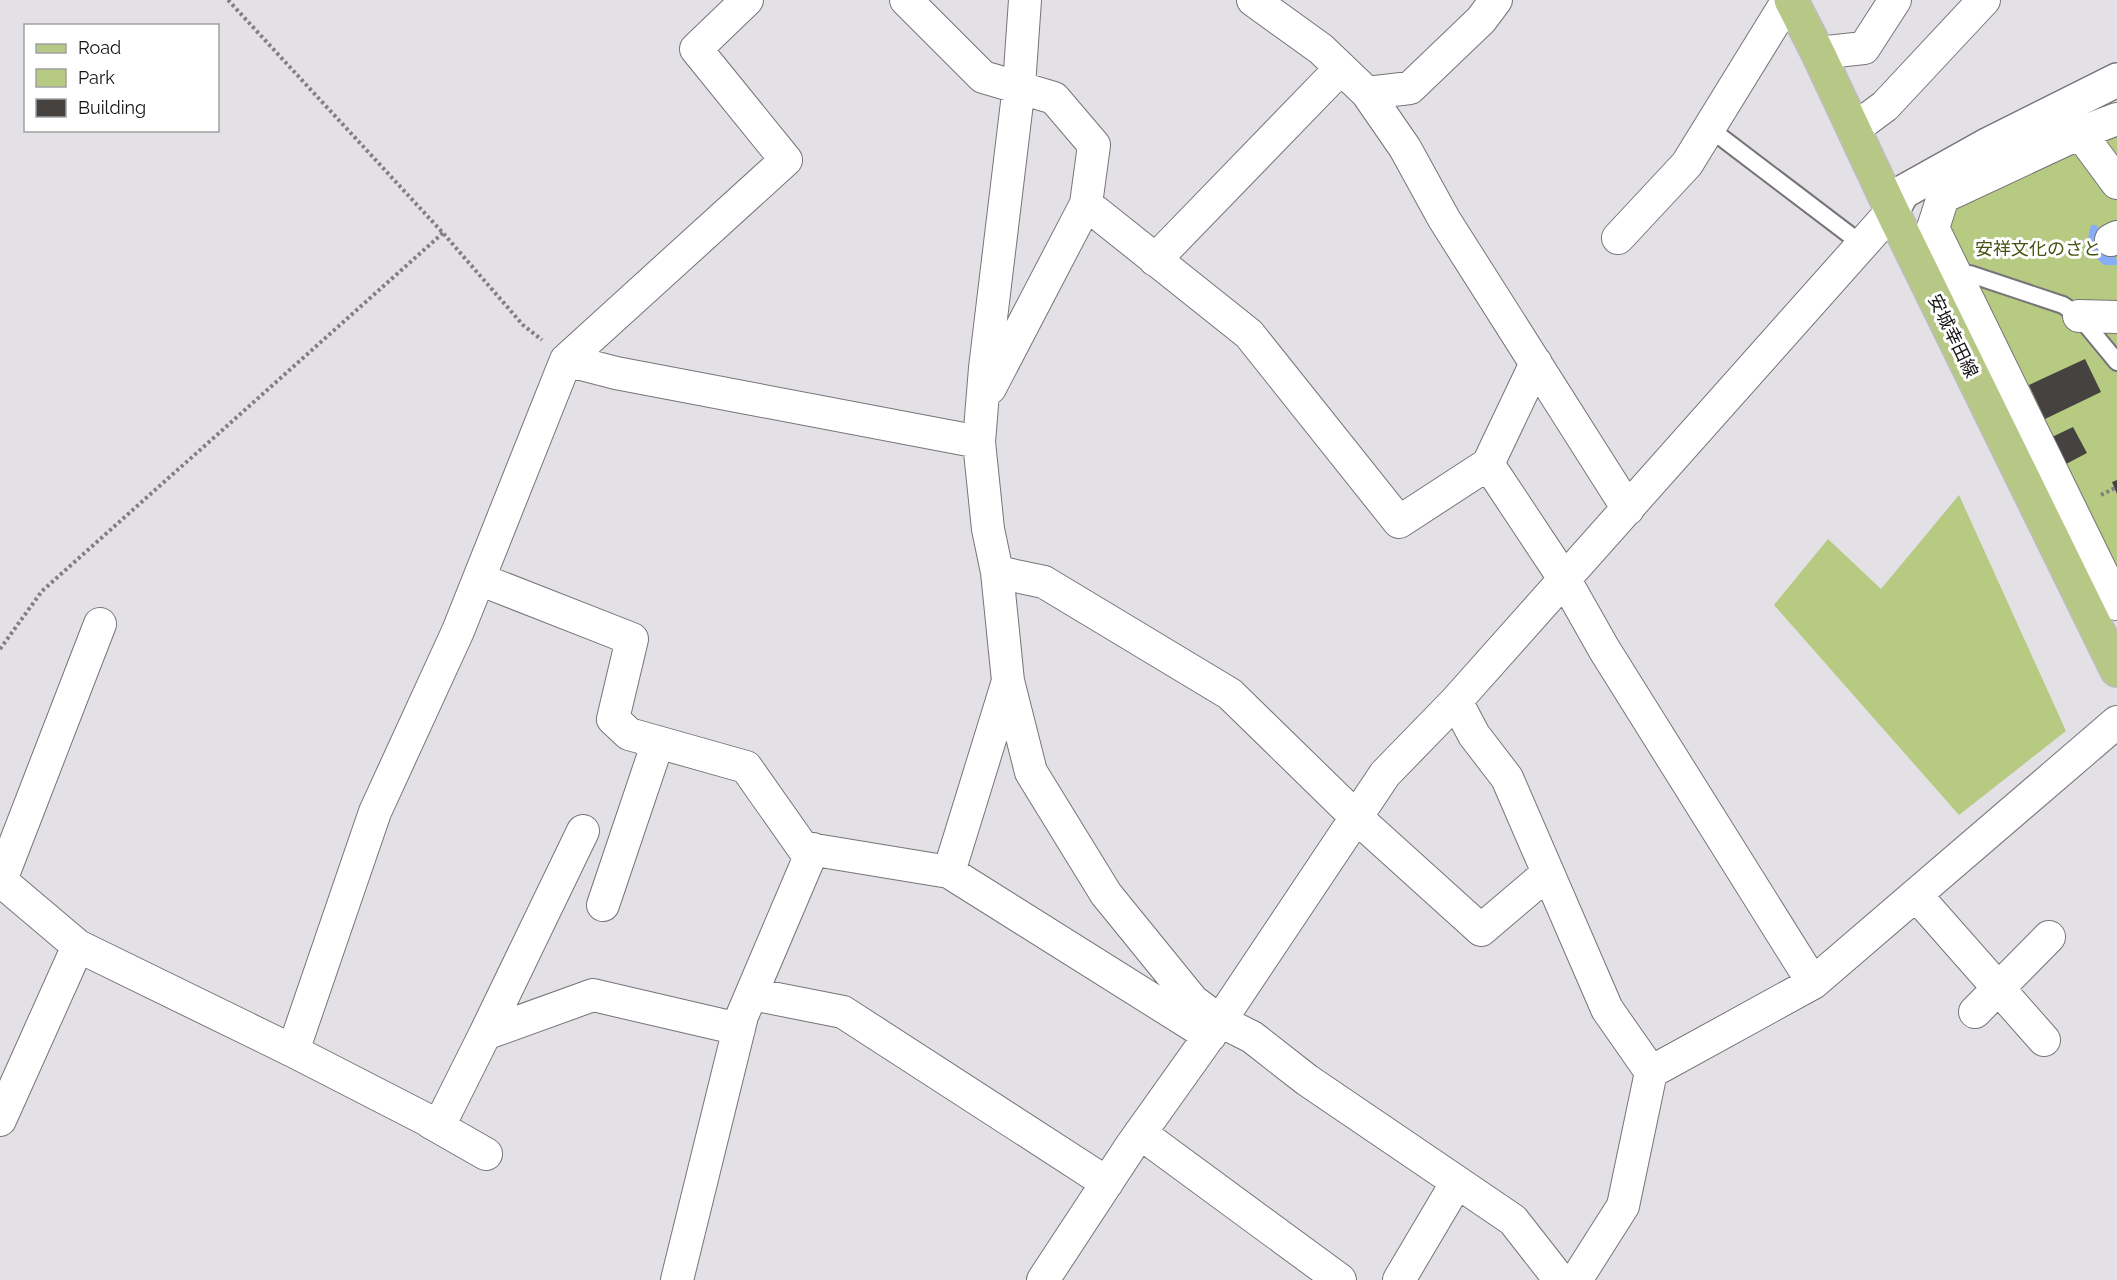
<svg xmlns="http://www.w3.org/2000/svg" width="2117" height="1280" viewBox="0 0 2117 1280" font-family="Raleway,'Noto Sans JP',sans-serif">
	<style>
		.green { fill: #b7ca82 }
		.water { fill: #87adf8 }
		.building { fill: #454240 }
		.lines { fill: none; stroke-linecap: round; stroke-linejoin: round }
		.lane-casing { stroke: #767478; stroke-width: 20 }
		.street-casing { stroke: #767478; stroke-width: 34 }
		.secondary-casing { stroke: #767478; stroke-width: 36 }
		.primary-casing { stroke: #bdbdbd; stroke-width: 36 }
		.path { stroke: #817f82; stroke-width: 4; stroke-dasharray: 3 3; stroke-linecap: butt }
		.lane { stroke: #fff; stroke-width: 16 }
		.street { stroke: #fff; stroke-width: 32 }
		.secondary { stroke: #fff; stroke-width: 33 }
		.primary { stroke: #b7c886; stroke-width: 33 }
		.labels { text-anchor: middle; stroke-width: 6; stroke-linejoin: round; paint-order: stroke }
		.park-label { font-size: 18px; fill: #455212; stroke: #fff }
		.street-label { font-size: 18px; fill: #141315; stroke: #fff }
	</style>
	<rect width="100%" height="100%" fill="#e3e1e5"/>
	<path class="green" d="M2117,127V590L1939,230L1947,203Z
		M1959,495L2066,731L1959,815L1774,605L1828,539L1881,589Z"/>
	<path class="water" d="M2091,225H2096C2106,237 2117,250 2117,265H2104L2086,249Z"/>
	<path class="building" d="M2085,359L2101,392L2045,419L2029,385Z
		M2073,427L2087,453L2066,464L2052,437Z
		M2117,480V494L2112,482Z"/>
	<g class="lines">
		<g class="lane-casing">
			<path id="lane" d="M1709,128L1863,245
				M1955,282L1970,274L2063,305L2079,316L2117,362"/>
		</g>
		<g class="street-casing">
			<path id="street" d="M906,0L983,77L1054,98L1094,145L1086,204L1249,334L1399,522L1488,464
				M1025,0L1019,86L985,368L979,442L988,529L997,572L1008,681L1031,772L1106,894L1193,1001L1220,1021L1252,1037L1307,1080L1513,1220L1560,1280
				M1253,0L1321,49L1367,93L1405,148L1444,219L1628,509
				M1818,53L1864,48L1895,0
				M1367,93L1410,88L1481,20L1496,0
				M2117,119L2080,133L1943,197L1933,228L2117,604
				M1854,129L1885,106L1984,0
				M2080,133L2117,183
				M1618,238L1687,164L1788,0
				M2111,240L2117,237
				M1155,260L1341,68
				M2079,316L2117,317
				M566,360L616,373L979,442
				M1536,363L1488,464L1565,580L1604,649L1813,983L2117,722
				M990,388L1086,204
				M997,572L1044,582L1230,694L1356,817L1481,930L1548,873
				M479,579L632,639L613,719L629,734L746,767L803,848L949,872
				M1008,681L949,872L1210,1036
				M1456,701L1474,735L1507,778L1607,1009L1651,1072L1623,1206L1576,1280
				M0,880L78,946
				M1,880L100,624
				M1916,895L2044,1040
				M603,905L658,742
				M752,994L843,1012L1107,1183
				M1975,1012L2049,937
				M485,1034L583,831
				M293,1051L439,1126L485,1034L593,995L739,1029
				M1651,1072L1813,983
				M0,1120L78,946L293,1051L375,812L458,631L566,360L786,160L696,49L747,0
				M430,1122L486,1154
				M1140,1133L1340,1280
				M677,1280L742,1016L813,849
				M1043,1280L1131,1146L1220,1021L1385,774L1456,701L1892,211
				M1399,1280L1457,1182"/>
		</g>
		<g class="secondary-casing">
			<path id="secondary" d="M1892,211L1903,192L1989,144L2117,80"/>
		</g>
		<g class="primary-casing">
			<path id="primary" d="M1791,0L1818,53L1892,211L2117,670"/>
		</g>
		<path class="path" d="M228,0L443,233L523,325L542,340
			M2101,495L2117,487
			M0,649L42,591L443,233"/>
		<use href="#lane" class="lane"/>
		<use href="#street" class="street"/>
		<use href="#secondary" class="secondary"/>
		<use href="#primary" class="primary"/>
	</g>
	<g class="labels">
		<g class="park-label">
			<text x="2038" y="255">安祥文化のさと</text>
		</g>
		<g class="street-label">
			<text transform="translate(1953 336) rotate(64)" y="6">安城幸田線</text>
		</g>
	</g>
	<rect x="24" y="24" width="195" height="108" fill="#ffffff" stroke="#a1a1a1" stroke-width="1.5"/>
	<rect x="36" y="44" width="30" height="9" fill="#b7c886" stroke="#a1a1a1" stroke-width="1.5"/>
	<text x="78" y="54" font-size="18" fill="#141315">Road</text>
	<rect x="36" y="69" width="30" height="18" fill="#b7ca82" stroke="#a1a1a1" stroke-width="1.5"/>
	<text x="78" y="84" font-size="18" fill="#141315">Park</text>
	<rect x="36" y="99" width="30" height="18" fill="#454240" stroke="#a1a1a1" stroke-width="1.5"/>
	<text x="78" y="114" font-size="18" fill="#141315">Building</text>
</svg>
